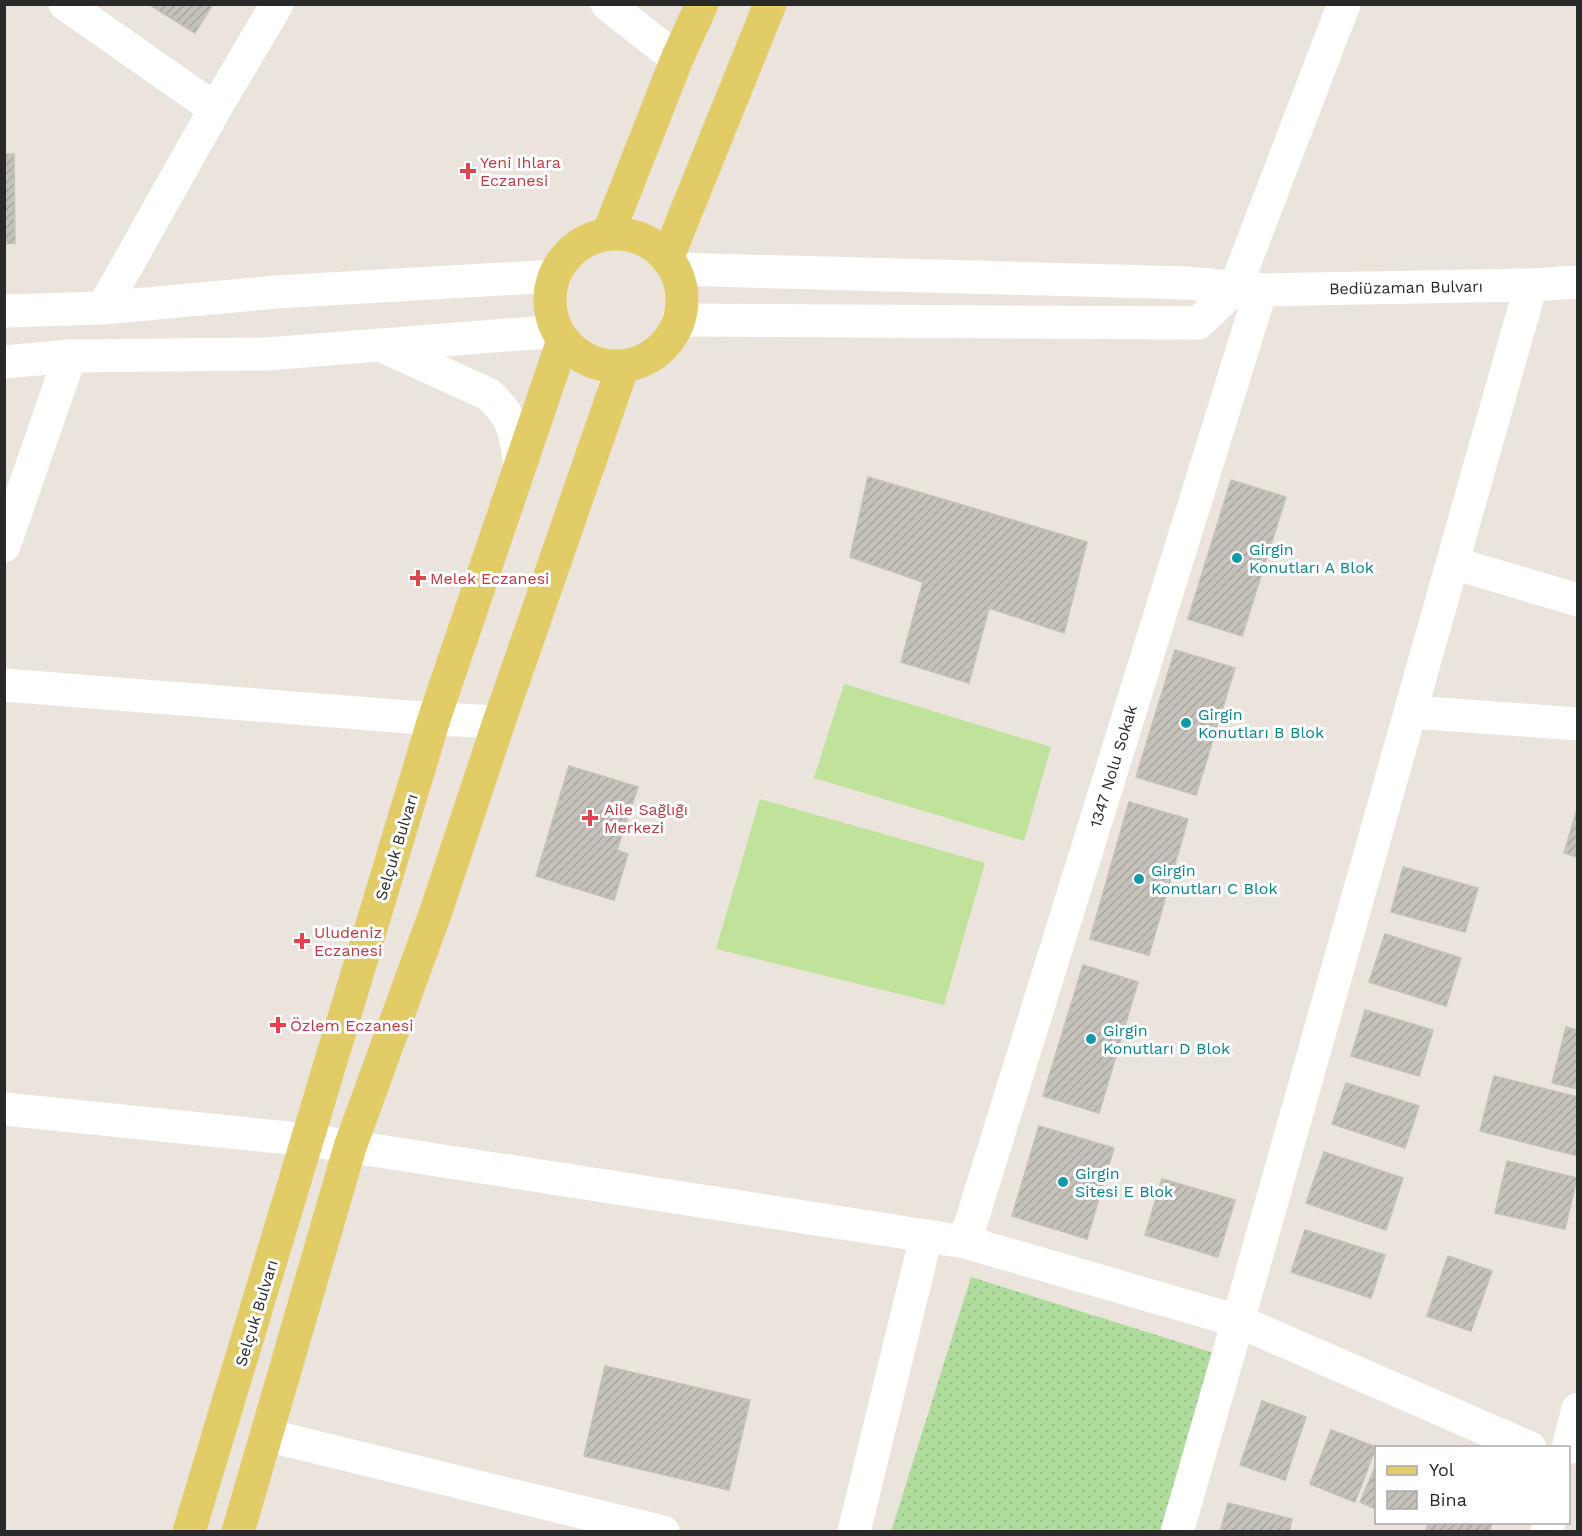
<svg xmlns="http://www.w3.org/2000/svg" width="1582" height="1536" viewBox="0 0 1582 1536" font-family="'Work Sans',sans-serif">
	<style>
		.grass { fill: url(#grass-dots) }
		.pitch { fill: #c0e29a }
		.building { fill: url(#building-hatch); stroke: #c5c0b6; stroke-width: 1.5 }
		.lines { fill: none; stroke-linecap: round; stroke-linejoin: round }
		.minor { stroke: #fff; stroke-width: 33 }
		.tertiary { stroke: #fff; stroke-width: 33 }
		.secondary { stroke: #fff; stroke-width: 33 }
		.primary { stroke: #e2cc68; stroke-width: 33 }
		.health-dot { fill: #e0444e; stroke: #fff; stroke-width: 2 }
		.culture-dot { fill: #0f9aa8; stroke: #fff; stroke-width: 2 }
		.labels { text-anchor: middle; stroke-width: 6; stroke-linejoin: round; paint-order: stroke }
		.health-label { font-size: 16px; fill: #be3a42; stroke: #fff; text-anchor: start }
		.street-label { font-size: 16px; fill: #292929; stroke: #fff }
		.culture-label { font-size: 16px; fill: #0d838f; stroke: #fff; text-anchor: start }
	</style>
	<defs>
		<pattern id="grass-dots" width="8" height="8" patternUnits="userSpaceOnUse" patternTransform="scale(1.5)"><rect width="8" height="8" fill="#afdb9d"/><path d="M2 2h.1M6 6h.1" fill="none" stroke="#97bc87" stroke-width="1.8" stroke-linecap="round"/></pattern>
		<pattern id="building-hatch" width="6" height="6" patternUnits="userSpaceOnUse" patternTransform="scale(1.5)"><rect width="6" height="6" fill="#c5c1bb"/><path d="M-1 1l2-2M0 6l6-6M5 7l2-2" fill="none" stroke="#a9a6a1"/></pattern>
	</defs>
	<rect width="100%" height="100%" fill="#eae4dc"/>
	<path class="grass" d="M971,1277L1217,1354L1162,1531L891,1532Z"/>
	<path class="pitch" d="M844,684L1051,747L1024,841L814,778Z
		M760,799L985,863L944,1005L716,949Z"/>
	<path class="building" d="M148,4H213L195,33Z
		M4,154H14L15,243L4,244Z
		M868,477L1087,542L1064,633L989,608L969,683L901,662L923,582L850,557Z
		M1231,480L1286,497L1242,636L1188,619Z
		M1175,650L1235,668L1196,795L1136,777Z
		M569,766L638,787L617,850L628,854L614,900L536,876Z
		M1129,802L1188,819L1149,955L1090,939Z
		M1578,806V857L1564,853Z
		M1403,867L1478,888L1465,932L1391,912Z
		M1385,934L1461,958L1446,1006L1369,982Z
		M1083,965L1138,982L1099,1113L1043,1096Z
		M1365,1010L1433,1030L1419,1076L1351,1056Z
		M1566,1027L1578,1030V1089L1552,1083Z
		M1494,1076L1578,1097V1156L1480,1131Z
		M1346,1083L1419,1106L1405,1148L1332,1124Z
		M1039,1126L1114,1148L1087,1239L1012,1216Z
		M1324,1152L1403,1178L1386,1230L1306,1203Z
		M1507,1161L1577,1178L1565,1229L1495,1213Z
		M1162,1179L1235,1200L1218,1257L1145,1235Z
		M1305,1230L1385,1255L1371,1298L1291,1272Z
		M1448,1256L1492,1271L1471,1331L1427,1316Z
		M605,1366L750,1400L729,1490L584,1456Z
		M1262,1401L1306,1417L1285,1480L1240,1465Z
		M1331,1430L1376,1447L1355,1502L1310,1484Z
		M1376,1465V1509L1360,1502Z
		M1228,1503L1292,1519L1289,1532H1220Z
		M1429,1522H1493L1489,1532H1431L1426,1530Z"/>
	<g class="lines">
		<path class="minor" d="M65,4L215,109
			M607,4L677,59
			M1235,288L1344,4
			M103,308L215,109L277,4
			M4,546L70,356
			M1453,563L1578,600
			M4,685L434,719L499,722
			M1411,712L1578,724
			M4,1109L308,1140L965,1242L1238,1321L1530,1448
			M965,1242L1261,290
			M266,1435L663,1532
			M1568,1448L1578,1409
			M854,1532L926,1237
			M1177,1532L1238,1321L1531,285
			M1547,1532L1549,1522"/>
		<path class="tertiary" d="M380,345L488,394C514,416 516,435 520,467"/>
		<path class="secondary" d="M675,269L1187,283L1261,290L1531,285L1578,282
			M4,311L103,308L277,292L555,276
			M678,320L1198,323L1235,288
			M4,362L70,356L267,354L558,331"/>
		<path class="primary" d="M550 300a66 66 0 1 1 132 0a66 66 0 1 1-132 0Z
			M608,234L677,59L702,4
			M667,259L770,4
			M189,1532L434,719L563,340
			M238,1532L350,1147L436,911L499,722L623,366"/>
	</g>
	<g class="health-dot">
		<path d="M465 162h6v6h6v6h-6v6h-6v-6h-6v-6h6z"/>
		<path d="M415 569h6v6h6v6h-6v6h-6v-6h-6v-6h6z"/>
		<path d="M587 809h6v6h6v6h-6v6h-6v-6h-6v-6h6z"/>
		<path d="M299 932h6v6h6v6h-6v6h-6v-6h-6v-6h6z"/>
		<path d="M275 1016h6v6h6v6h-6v6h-6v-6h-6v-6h6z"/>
	</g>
	<g class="culture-dot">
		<circle cx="1237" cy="558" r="6"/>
		<circle cx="1186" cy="723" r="6"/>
		<circle cx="1139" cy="879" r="6"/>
		<circle cx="1091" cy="1039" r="6"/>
		<circle cx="1063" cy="1182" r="6"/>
	</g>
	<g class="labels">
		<g class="health-label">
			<text x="480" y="168">Yeni Ihlara<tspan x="480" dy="18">Eczanesi</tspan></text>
			<text x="430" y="584">Melek Eczanesi</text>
			<text x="604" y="815">Aile Sağlığı<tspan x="604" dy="18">Merkezi</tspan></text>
			<text x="314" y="938">Uludeniz<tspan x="314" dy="18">Eczanesi</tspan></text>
			<text x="290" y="1031">Özlem Eczanesi</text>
		</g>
		<g class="street-label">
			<text transform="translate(1406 287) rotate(-1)" y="6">Bediüzaman Bulvarı</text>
			<text transform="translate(1113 766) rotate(-73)" y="6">1347 Nolu Sokak</text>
			<text transform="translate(396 847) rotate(-73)" y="6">Selçuk Bulvarı</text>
			<text transform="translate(256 1313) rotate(-73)" y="6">Selçuk Bulvarı</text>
		</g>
		<g class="culture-label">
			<text x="1249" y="555">Girgin<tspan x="1249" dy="18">Konutları A Blok</tspan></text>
			<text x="1198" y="720">Girgin<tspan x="1198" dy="18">Konutları B Blok</tspan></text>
			<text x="1151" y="876">Girgin<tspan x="1151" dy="18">Konutları C Blok</tspan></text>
			<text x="1103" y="1036">Girgin<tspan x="1103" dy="18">Konutları D Blok</tspan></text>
			<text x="1075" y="1179">Girgin<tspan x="1075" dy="18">Sitesi E Blok</tspan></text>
		</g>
	</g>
	<rect width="1582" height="1536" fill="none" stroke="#292929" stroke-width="12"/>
	<rect x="1375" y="1446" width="195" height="78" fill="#ffffff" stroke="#a9a9a9" stroke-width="1.5"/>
	<rect x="1387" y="1466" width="30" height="9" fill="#e2cc68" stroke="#a9a9a9" stroke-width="1.5"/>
	<text x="1429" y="1476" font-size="18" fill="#292929">Yol</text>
	<rect x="1387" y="1491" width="30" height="18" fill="url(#building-hatch)" stroke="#a9a9a9" stroke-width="1.5"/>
	<text x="1429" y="1506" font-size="18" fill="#292929">Bina</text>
</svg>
